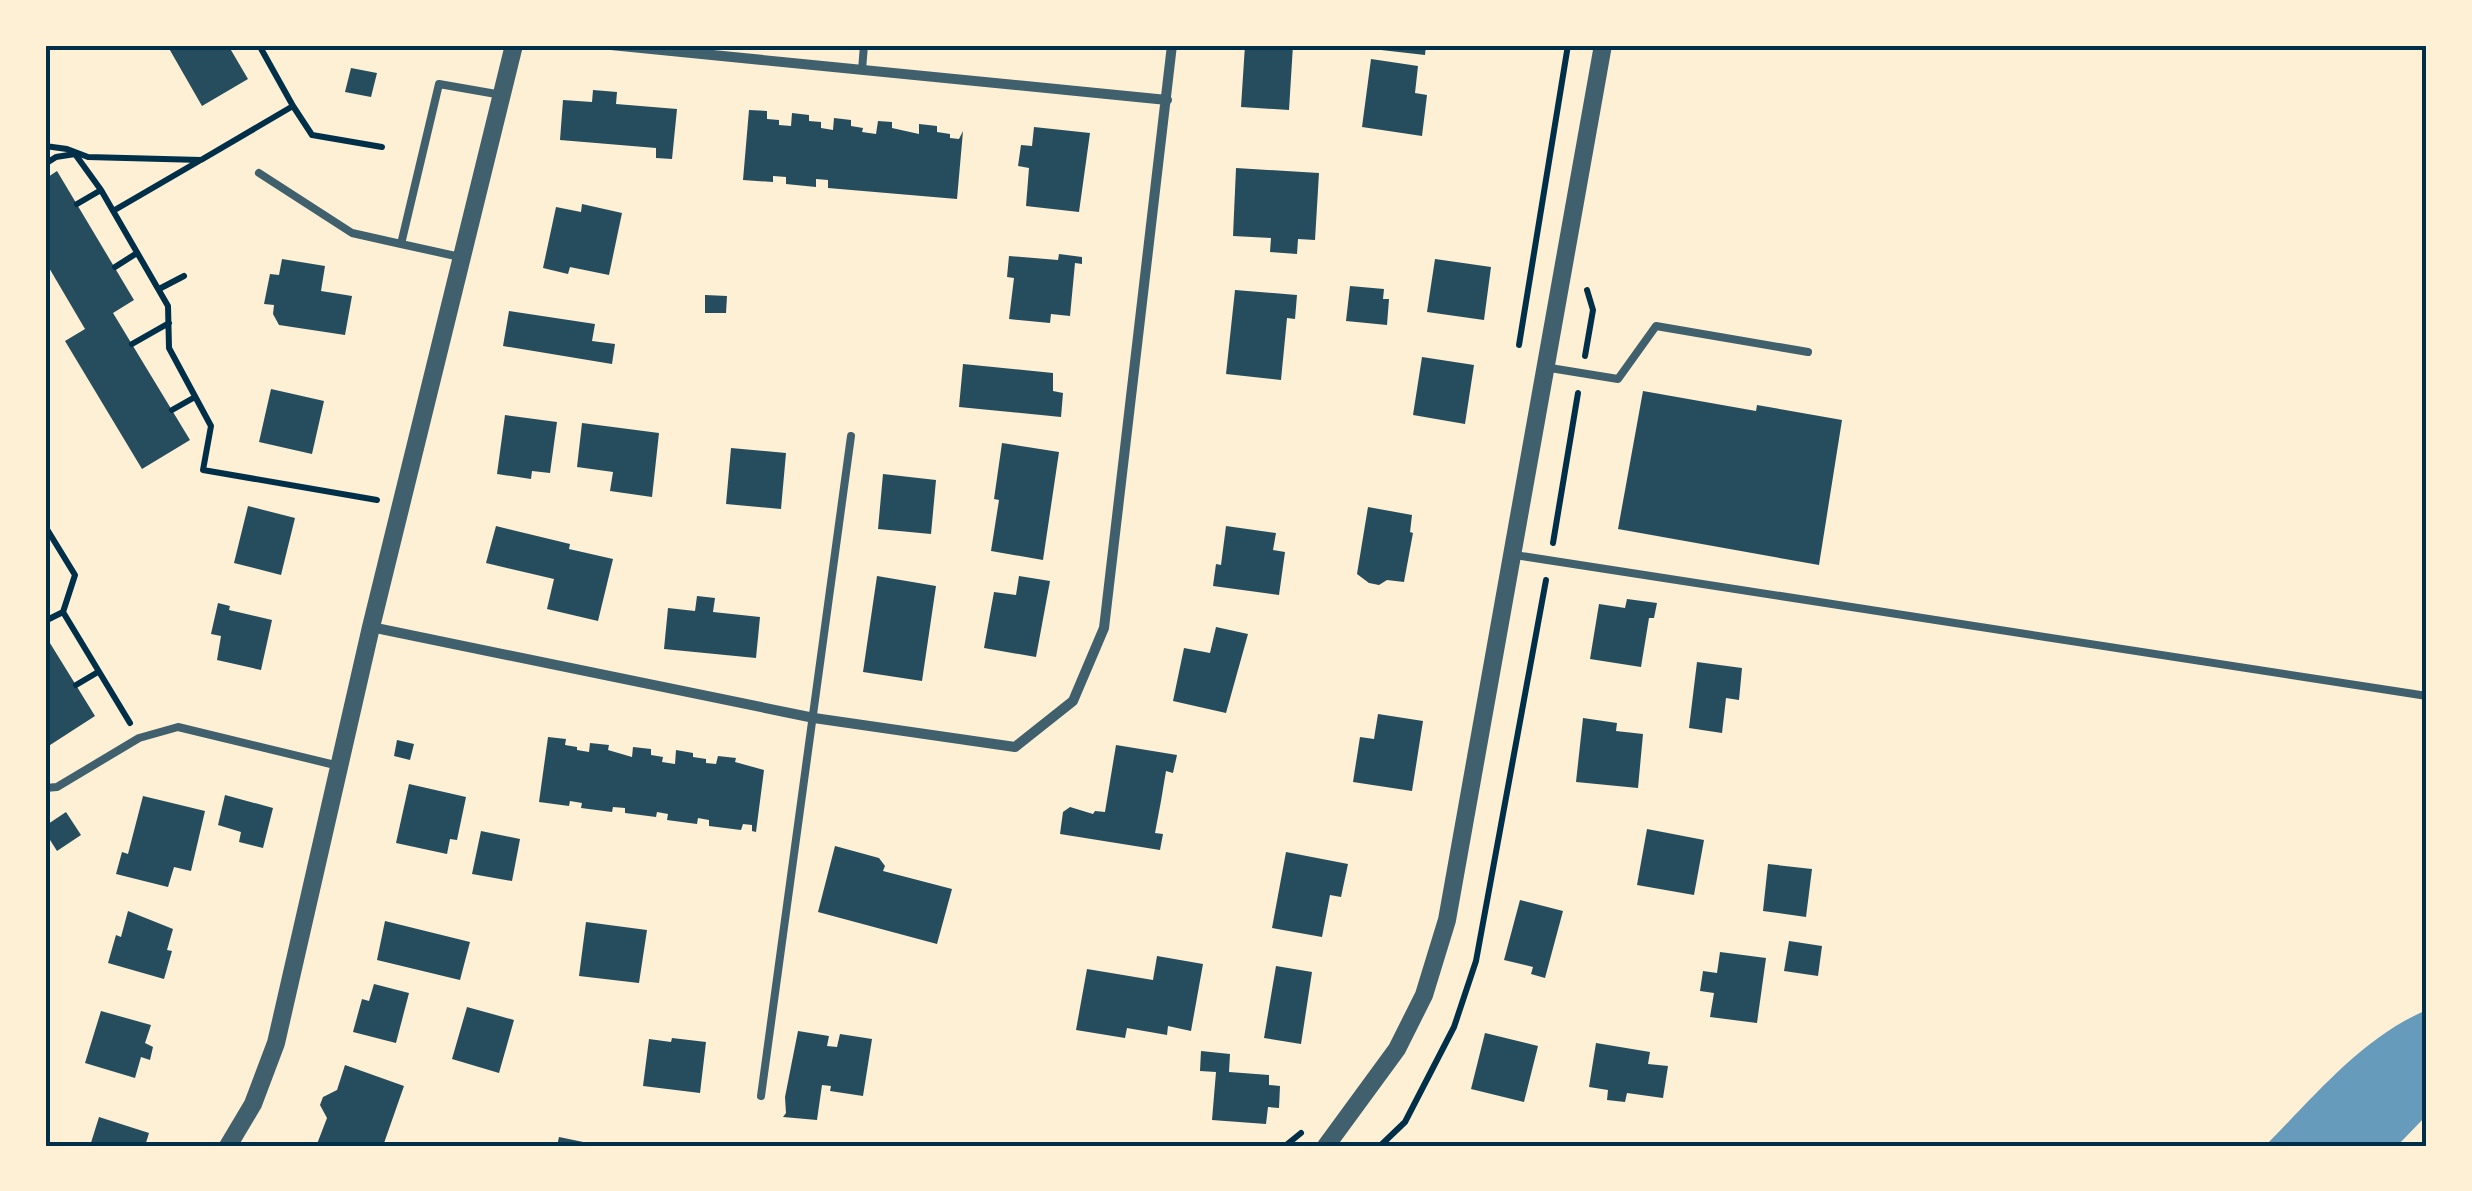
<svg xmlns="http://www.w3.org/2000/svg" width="2472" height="1191" viewBox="0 0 2472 1191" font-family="Mulish,sans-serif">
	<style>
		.water { fill: #669bbc }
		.building { fill: #264d5e }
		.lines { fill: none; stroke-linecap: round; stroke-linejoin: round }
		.path { stroke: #003049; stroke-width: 6 }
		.service { stroke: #3f606c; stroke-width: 8 }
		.minor { stroke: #3f606c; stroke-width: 10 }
		.tertiary { stroke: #3f606c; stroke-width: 18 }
		.neatline { fill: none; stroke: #003049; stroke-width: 4 }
	</style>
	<rect width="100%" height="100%" fill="#fdf0d5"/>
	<path class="water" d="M2427,1010V1115L2397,1146H2265C2314,1097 2362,1037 2427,1010Z"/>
	<path class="building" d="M167,45H228L248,79L202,106Z
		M1245,45H1293L1289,110L1241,107Z
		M1382,45H1426L1425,55L1381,50Z
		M1371,59L1418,66L1415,93L1427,95L1422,136L1362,127Z
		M351,68L377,73L371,97L345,92Z
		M593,90L617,92L616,104L677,109L672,159L656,158V148L560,140L563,100L592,102Z
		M749,110L767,111V119L779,120V125L791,126L792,113L809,115V121L821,122V128L833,130L834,118L851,120V126L863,128L862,132L876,134L878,121L892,122V128L919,134V124L937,126V132L950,134V138L959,139L963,131L957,199L828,188V180L816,179V187L786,184V177L773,176V182L743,180Z
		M1034,127L1090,133L1079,212L1026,206L1029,168L1018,166L1021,145L1032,146Z
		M1236,168L1319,173L1315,240L1298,239L1297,254L1270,252L1271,238L1233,236Z
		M57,171L134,300L113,313L190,440L142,469L65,341L85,329L45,261V179Z
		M582,204L622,213L609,275L570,267L568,274L543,268L556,207L581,212Z
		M1059,254L1082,257V264L1075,263L1070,316L1051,314L1050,323L1009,319L1014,278L1007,277L1009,256L1058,260Z
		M282,259L325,266L321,291L352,296L345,335L279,325L273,314L274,305L264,304L270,274L279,275Z
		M1435,259L1491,267L1484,320L1427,312Z
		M1350,286L1384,289L1383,299H1389L1387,325L1346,321Z
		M1235,290L1297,295L1295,319L1287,318L1281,380L1226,374Z
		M705,295L727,296L726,313H705Z
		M509,311L595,324L592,341L615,344L612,364L503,346Z
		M1422,357L1474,365L1465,424L1413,415Z
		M963,364L1053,373V391L1063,393L1061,417L959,407Z
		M271,389L324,401L312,454L259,442Z
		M1643,391L1756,411L1757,405L1842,420L1819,565L1618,529Z
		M505,415L557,422L550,473L532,471L531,479L497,474Z
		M582,423L659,433L652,497L610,491L613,472L577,467Z
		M1002,443L1059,452L1043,560L991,551L999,500L994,499Z
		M731,448L786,453L781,509L726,504Z
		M883,474L936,480L931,534L878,529Z
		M248,506L295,518L281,575L234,563Z
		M1368,507L1412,515L1410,532L1413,533L1404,582L1387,580L1379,585L1369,583L1357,574Z
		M496,526L570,544L569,549L613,559L598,621L547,609L554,579L486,563Z
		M1226,526L1276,533L1273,550L1285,552L1279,595L1213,586L1216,564L1221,565Z
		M877,576L936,586L922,681L863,672Z
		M1019,576L1050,581L1036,657L984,648L994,592L1016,595Z
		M697,596L715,598L713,612L760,617L756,658L664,649L668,608L695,611Z
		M1627,599L1657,603L1654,618H1649L1641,667L1590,659L1599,604L1625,608Z
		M218,603L230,606L229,610L272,620L261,670L217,660L221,636L211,634Z
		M1216,627L1248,634L1226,713L1173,701L1184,648L1210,653Z
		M45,635L95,716L47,747L45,743Z
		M1697,662L1742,668L1739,700L1726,698L1722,733L1689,728Z
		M1378,714L1423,721L1412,791L1353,782L1360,737L1374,739Z
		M1583,718L1617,723L1616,731L1643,734L1638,788L1576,782Z
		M548,737L566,739L565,745L577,747V750L589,752L590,743L609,745L608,750L632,757L633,747L651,749V755L663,757L662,762L675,764L676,750L693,753V757L706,759V763L716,764L718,756L736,758L735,762L764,770L756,832L752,831V825L743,824L741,830L709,826V820L698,818L697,824L667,820L668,814L657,812L656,817L625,813V808L613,807L612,812L581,808L582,803L570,801L569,806L539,802Z
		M397,740L414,744L410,760L394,756Z
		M1116,745L1177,755L1173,773L1166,771L1161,801L1155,833L1163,834L1160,850L1060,834L1063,812L1070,807L1093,814L1095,811L1105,812Z
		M409,784L466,797L457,840L450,839L447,854L396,843Z
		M225,795L273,808L263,848L239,842L241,832L218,825Z
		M143,796L205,811L191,871L174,867L168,887L116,874L122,852L128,854Z
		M66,812L81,835L57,851L45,832V826Z
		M1647,829L1704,840L1694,895L1637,885Z
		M481,831L520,839L512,881L472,874Z
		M835,846L879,858L885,866L883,871L952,889L937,944L818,912Z
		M1286,852L1348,864L1341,897L1330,895L1322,937L1272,928Z
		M1768,864L1812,869L1806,917L1763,911Z
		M1520,900L1563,911L1545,978L1531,974L1533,967L1504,960Z
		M128,911L173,929L167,950L172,951L164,979L108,963L116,935L121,937Z
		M385,921L470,942L460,980L377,960Z
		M586,922L647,930L639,983L579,976Z
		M1789,941L1822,946L1818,976L1784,971Z
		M1720,952L1766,958L1757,1023L1710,1017L1714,993L1700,991L1703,971L1717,973Z
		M1157,956L1203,964L1191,1031L1168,1026L1167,1035L1127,1028L1125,1038L1076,1030L1087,969L1153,980Z
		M1276,966L1312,972L1301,1044L1264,1038Z
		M374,984L409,993L396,1043L353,1032L362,999L369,1001Z
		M467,1007L514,1020L499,1073L452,1059Z
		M101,1011L151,1025L145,1043L153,1047L150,1060L141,1057L135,1078L85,1063Z
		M798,1031L829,1036L827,1046L837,1047L840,1034L872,1039L863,1096L830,1091L831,1086L822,1085L817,1120L783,1117L786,1113L785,1097Z
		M1485,1033L1538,1046L1524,1102L1471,1089Z
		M672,1038L706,1042L700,1093L643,1086L649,1039L671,1042Z
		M1596,1043L1650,1052L1648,1064L1668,1066L1663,1098L1627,1093L1625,1102L1607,1100L1608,1090L1589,1087Z
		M1201,1051L1230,1054L1229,1072L1269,1075V1085L1280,1086L1279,1108L1268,1107L1266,1124L1212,1120L1216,1072L1200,1071Z
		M345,1065L404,1086L383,1146L317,1144L327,1118L320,1105L323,1097L337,1090Z
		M99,1117L149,1133L145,1146H90Z
		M559,1137L593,1144V1146H557Z"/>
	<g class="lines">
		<path class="path" d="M230,47L233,45
			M293,106L312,135L382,147
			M45,146L67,149L88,157L201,160L293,106L259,45
			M45,164L56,157L75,154L101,190L168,306L169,348L211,426L203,470L377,500
			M77,204L101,190
			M113,211L199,161
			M115,267L137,253
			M159,289L184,276
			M132,344L169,323
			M1519,345L1568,45
			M1585,356L1593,310L1587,290
			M172,410L195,397
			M45,526L75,575L63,612L130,723
			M1553,543L1578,393
			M45,621L63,612
			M76,685L98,672
			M1285,1146L1301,1133
			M1380,1146L1405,1122L1454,1027L1476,961L1546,580"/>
		<path class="service" d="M862,70L864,45
			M259,173L352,233L401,244L439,84L502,95
			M401,244L460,257
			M1544,367L1618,379L1656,326L1808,352
			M1515,555L2427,696
			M45,788L57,787L139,738L178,727L339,766
			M761,1096L851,436"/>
		<path class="minor" d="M611,45L1167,100
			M371,627L814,718L1015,747L1073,701L1104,628L1172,45"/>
		<path class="tertiary" d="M228,1146L253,1104L276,1043L371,627L514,45
			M1326,1146L1397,1049L1424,995L1447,920L1603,45"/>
	</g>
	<rect width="2472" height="1191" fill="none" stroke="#fdf0d5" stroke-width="95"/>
	<rect x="48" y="48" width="2376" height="1096" class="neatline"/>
</svg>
